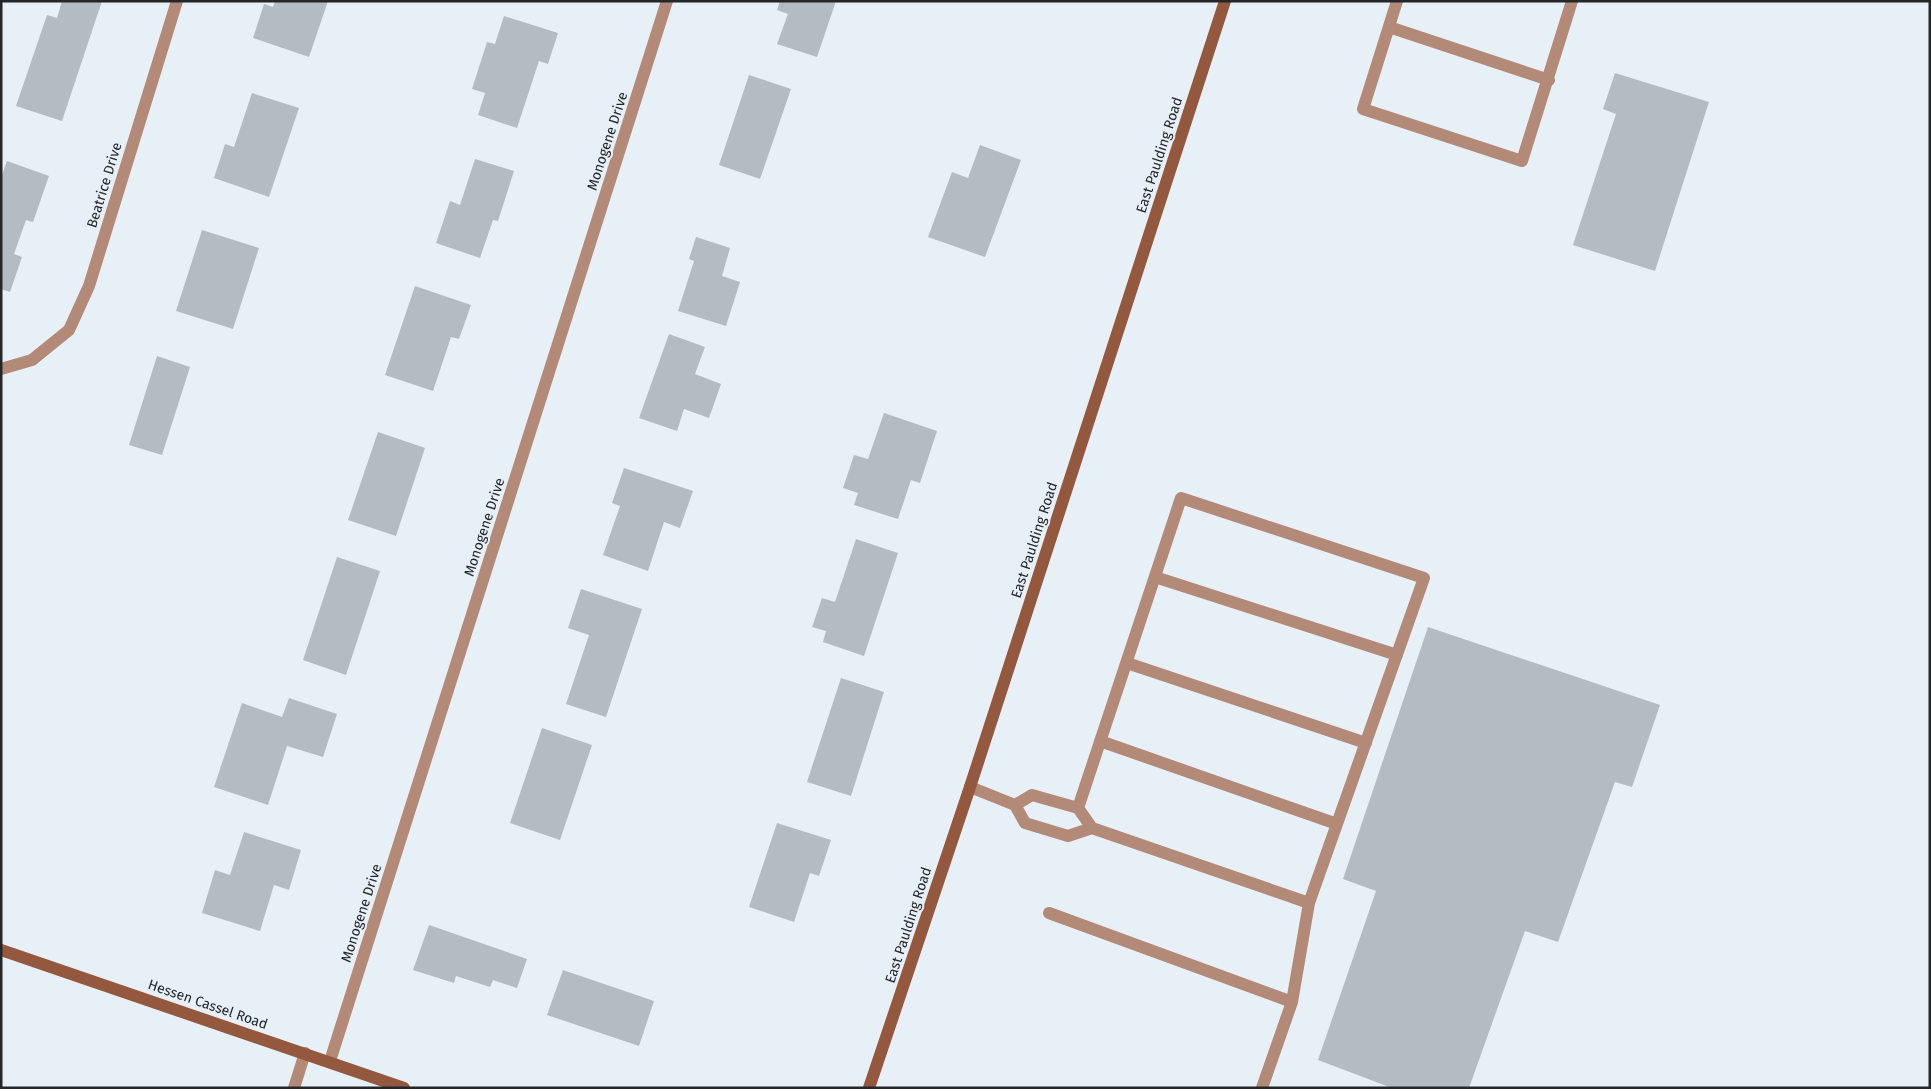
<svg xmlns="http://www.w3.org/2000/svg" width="1931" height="1089" viewBox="0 0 1931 1089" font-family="'Fira Sans',sans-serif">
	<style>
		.building { fill: #b4bcc3 }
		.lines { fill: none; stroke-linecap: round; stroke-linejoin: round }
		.service { stroke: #b38977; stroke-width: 12 }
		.minor { stroke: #b38977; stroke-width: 12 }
		.secondary { stroke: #94583e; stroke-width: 12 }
		.labels { text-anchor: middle; stroke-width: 4; stroke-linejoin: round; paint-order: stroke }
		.street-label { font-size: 14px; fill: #242729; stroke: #e7eff7 }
	</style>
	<rect width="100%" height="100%" fill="#e7eff7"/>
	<path class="building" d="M62,1H102L62,121L16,106L47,15L57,18Z
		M275,1H328L309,57L253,38L264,4L273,7Z
		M780,1H836L817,57L777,44L788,14L777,10Z
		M504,16L558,33L548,64L539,61L517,128L478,115L485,93L472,89L487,42L495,44Z
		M1615,73L1709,102L1655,271L1573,245L1616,114L1603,109Z
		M749,75L791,89L760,179L719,165Z
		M252,93L299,108L269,197L214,178L225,144L234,147Z
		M980,145L1021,160L985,257L928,237L952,172L968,178Z
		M475,159L514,171L498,221L493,220L480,258L436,243L450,201L460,205Z
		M7,161L49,176L33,222L26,220L14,254L22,257L10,292L1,289V178Z
		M202,230L259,248L233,329L176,311Z
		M696,237L730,248L722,276L740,282L726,326L678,311L694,261L689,259Z
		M415,286L471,305L459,339L451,337L433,391L385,375Z
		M669,334L705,347L695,374L721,384L709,418L684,409L677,431L639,418Z
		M157,356L190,367L162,455L129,445Z
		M884,413L937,431L920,483L911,480L898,519L854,505L858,493L843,488L854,455L868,459Z
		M378,432L425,448L396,536L348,520Z
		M624,468L693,491L680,528L664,522L648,571L603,555L620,506L612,503Z
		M856,539L898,553L864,656L823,642L826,631L812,627L822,598L835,602Z
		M337,557L380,571L346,675L303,660Z
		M581,589L642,609L606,717L566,704L589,635L568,628Z
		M1428,627L1660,705L1632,787L1615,782L1558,942L1525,931L1469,1088H1392L1318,1060L1376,891L1343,879Z
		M841,678L884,692L851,796L807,782Z
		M289,698L337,714L323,757L287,746L268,805L214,787L242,703L282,717Z
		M542,728L592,745L560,840L510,823Z
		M777,823L831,840L819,876L810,873L794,922L749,907Z
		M244,832L301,850L289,890L274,885L260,931L202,913L215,870L230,875Z
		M429,925L527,959L517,988L493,980L490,987L456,976L454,983L413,970Z
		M563,970L654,1001L639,1046L547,1015Z"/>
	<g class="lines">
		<path class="service" d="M1397,1L1363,109L1522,161L1572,1
			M1389,27L1549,80
			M1155,577L1397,655
			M1127,663L1366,743
			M1100,741L1337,824
			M970,787L1015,805L1025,823L1068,836L1092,828
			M1015,805L1032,795L1078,808L1092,828L1309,903L1292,1002L1262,1088
			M1078,808L1181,498L1424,578L1309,903
			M1049,913L1292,1002
			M294,1088L305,1053"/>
		<path class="minor" d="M1,369L32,360L69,330L89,286L177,1
			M330,1061L667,1"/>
		<path class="secondary" d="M1,950L404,1088
			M869,1088L970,787L1225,1"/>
	</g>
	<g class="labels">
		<g class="street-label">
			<text transform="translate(607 141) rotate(-72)" y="5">Monogene Drive</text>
			<text transform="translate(1159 155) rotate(-72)" y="5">East Paulding Road</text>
			<text transform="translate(104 185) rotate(-73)" y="5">Beatrice Drive</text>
			<text transform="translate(484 527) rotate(-72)" y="5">Monogene Drive</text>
			<text transform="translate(1034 540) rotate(-72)" y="5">East Paulding Road</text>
			<text transform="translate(361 913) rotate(-72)" y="5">Monogene Drive</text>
			<text transform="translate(908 925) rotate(-72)" y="5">East Paulding Road</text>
			<text transform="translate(208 1004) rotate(19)" y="5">Hessen Cassel Road</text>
		</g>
	</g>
	<rect width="1931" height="1089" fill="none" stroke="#242729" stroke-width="5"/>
</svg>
